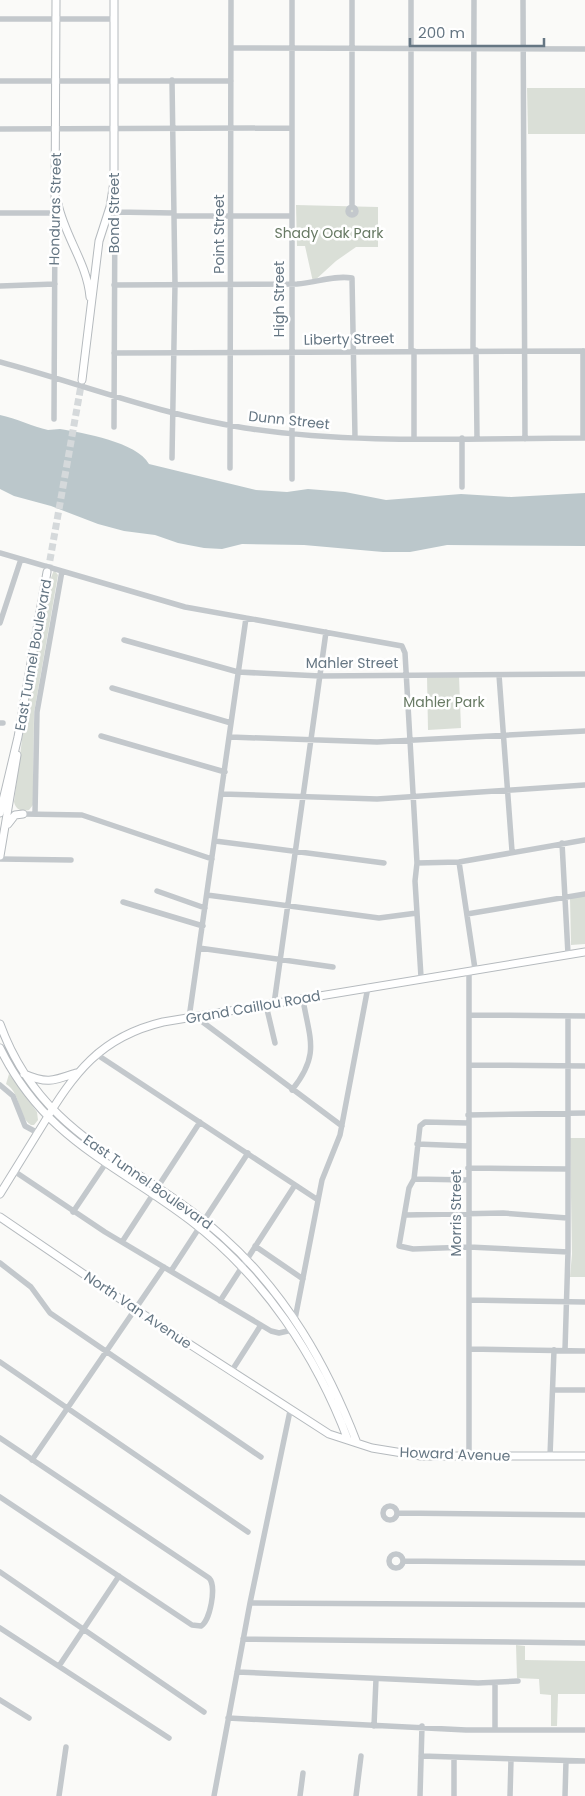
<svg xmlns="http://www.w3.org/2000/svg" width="585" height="1796" viewBox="0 0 585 1796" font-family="Poppins,sans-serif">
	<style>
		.green { fill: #dadfd7 }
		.water { fill: #bbc7cb }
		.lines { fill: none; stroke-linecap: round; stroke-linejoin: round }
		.major-tunnel { stroke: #d5d9db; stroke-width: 7; stroke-dasharray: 7 3.5; stroke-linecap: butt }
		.major-casing { stroke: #b5babe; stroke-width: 9 }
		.minor { stroke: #c3c8cc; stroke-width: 5.5 }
		.major { stroke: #fff; stroke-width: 7 }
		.labels { text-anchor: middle; stroke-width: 5; stroke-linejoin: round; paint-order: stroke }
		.street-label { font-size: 14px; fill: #657683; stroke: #fff }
		.park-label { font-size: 14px; fill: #687a64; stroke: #fff }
	</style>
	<rect width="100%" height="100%" fill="#fafaf8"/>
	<path class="green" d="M527,88H585V134H528Z
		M296,205L378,207V247H356L336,261L313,282L305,246H297Z
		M54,570L58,575L34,713L33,805L29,810C22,812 16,810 14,802L25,716L49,583Z
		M427,676H459L461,728L428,730Z
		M585,896V944L571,945L570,898Z
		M9,1074L37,1112L38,1120L34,1125H31C16,1115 22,1094 6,1084Z
		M570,1138H585V1277H570L572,1254Z
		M516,1645L525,1646V1660L585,1661V1694H558L557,1726H551V1695L540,1694L539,1679L517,1678Z"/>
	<path class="water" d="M0,415C16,418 33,427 48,430C52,430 56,429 60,429C83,433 137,442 149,464L256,490L287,492L308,489L345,492L386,500L461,494L511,497L585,493V546L447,545L410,552H383L304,545L242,544L222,549L204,548L178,543L155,535L124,531L98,524L51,506L14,496L0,489Z"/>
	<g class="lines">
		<path class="major-tunnel" d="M48,571L82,380"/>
		<g class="major-casing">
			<path id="major" d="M58,204C65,237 87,263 90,297
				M55,213L56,0
				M82,380L99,241L110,207L114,182V0
				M0,813L18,737L47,572
				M8,824L15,815L23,814
				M0,856L17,755
				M0,1024C42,1140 138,1161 222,1236C286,1293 327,1365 357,1443
				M0,1048C45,1140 115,1163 191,1221C264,1277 316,1355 348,1440
				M24,1074C47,1084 53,1081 76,1073
				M0,1194C14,1171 28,1149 42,1126C74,1073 100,1037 163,1022L585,952
				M0,1217L135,1309L329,1434L372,1448L421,1456H585"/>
		</g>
		<path class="minor" d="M292,0V479
			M411,0V351
			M523,0L525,439
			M0,19H114
			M231,48L585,49
			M172,80L175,284L172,458
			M0,81H231
			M0,129L292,128
			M352,207V0
			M348 211a4 4 0 1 1 8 0a4 4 0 1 1-8 0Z
			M115,212L174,213
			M0,213H55L54,419
			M174,216H292
			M114,285L297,284C316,283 333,275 352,278L355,437
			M0,286L55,284
			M473,350L474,0
			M476,350L477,438
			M583,351V438
			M114,353L585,351
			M0,362C81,384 161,415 245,428C355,445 473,438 585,438
			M114,427L115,187
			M414,438V351
			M462,438V487
			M230,468L231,0
			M0,553L185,607L402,646L405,653L417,863L415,881L421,977
			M0,623L21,559
			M124,640L238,672L320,676L585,674
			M499,675L512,851
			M112,688L231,723
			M0,723H3
			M101,736L225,772
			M230,737L377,742L585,731
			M222,794L377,799L585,785
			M23,814L82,815L212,859
			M35,814L37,712L62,571
			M215,841L384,863
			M562,843L568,954
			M0,859L71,860
			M459,862L475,969
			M417,863L459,862L585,840
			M157,891L205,908
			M207,895L379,918L417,913
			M123,902L203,926
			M467,914L585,894
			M199,948L333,967
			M274,1004L326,632
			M266,1005L275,1043
			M469,1015L585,1016
			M196,1017L342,1126
			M189,1018L246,618
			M96,1054L318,1200
			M469,1065L585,1066
			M0,1085L13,1096L25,1126L38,1133
			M292,1090C320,1055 310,1040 303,1000
			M468,1115L585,1113
			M468,1123L425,1122L420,1126L414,1179L409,1188L399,1246L413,1249L469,1247L568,1252
			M417,1144L468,1146
			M468,1168L567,1169
			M14,1171L105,1232L271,1331L279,1333L292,1330
			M414,1179L468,1180
			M73,1212L108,1160
			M406,1215L503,1213L567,1218
			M122,1242L200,1122
			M255,1246L303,1279
			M0,1263L31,1287L50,1313L261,1457
			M171,1271L248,1153
			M469,1300L585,1302
			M220,1301L295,1185
			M295,1319L322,1180L340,1135L368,987
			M469,1349L585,1351
			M565,1350L568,1252V1016
			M0,1362L248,1532
			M231,1372L261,1325
			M553,1390H585
			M0,1438L209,1578C217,1586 210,1621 201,1626L192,1625L0,1497
			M469,1456V971
			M550,1456L554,1350
			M32,1460L164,1267
			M383 1513a7 7 0 1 1 14 0a7 7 0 1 1-14 0Z
			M397,1513L585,1515
			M389 1561a7 7 0 1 1 14 0a7 7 0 1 1-14 0Z
			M403,1561L585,1563
			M0,1572L204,1712
			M250,1603L585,1605
			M0,1628L169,1738
			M243,1639L585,1643
			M59,1666L119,1576
			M237,1672L478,1683L518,1681
			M495,1683V1730
			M0,1700L29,1718
			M228,1718L466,1730H585
			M374,1726L376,1679
			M421,1756L585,1761
			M59,1796L66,1747
			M214,1796L250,1603L290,1411
			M300,1796L303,1773
			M356,1796L361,1756
			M420,1796L422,1726
			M454,1796V1759
			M510,1796L511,1760
			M565,1796L566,1761"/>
		<use href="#major" class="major"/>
	</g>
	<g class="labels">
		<g class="street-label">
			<text transform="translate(55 209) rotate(-89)" y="5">Honduras Street</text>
			<text transform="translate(114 213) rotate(-90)" y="5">Bond Street</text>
			<text transform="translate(219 234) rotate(-90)" y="5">Point Street</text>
			<text transform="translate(279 299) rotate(-90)" y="5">High Street</text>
			<text transform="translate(349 339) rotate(-1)" y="5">Liberty Street</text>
			<text transform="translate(289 420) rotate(6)" y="5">Dunn Street</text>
			<text transform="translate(33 655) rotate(-80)" y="5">East Tunnel Boulevard</text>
			<text x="352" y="668">Mahler Street</text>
			<text transform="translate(253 1007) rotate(-10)" y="5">Grand Caillou Road</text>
			<text transform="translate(148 1182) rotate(35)" y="5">East Tunnel Boulevard</text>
			<text transform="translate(456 1213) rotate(-90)" y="5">Morris Street</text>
			<text transform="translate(138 1310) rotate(34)" y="5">North Van Avenue</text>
			<text transform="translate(455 1454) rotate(2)" y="5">Howard Avenue</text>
		</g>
		<g class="park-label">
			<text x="329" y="238">Shady Oak Park</text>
			<text x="444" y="707">Mahler Park</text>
		</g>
	</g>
	<path d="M410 38v8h134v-8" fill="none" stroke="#657683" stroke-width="2.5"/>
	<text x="418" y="38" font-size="15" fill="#657683" stroke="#ffffff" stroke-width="4" paint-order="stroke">200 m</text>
</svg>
